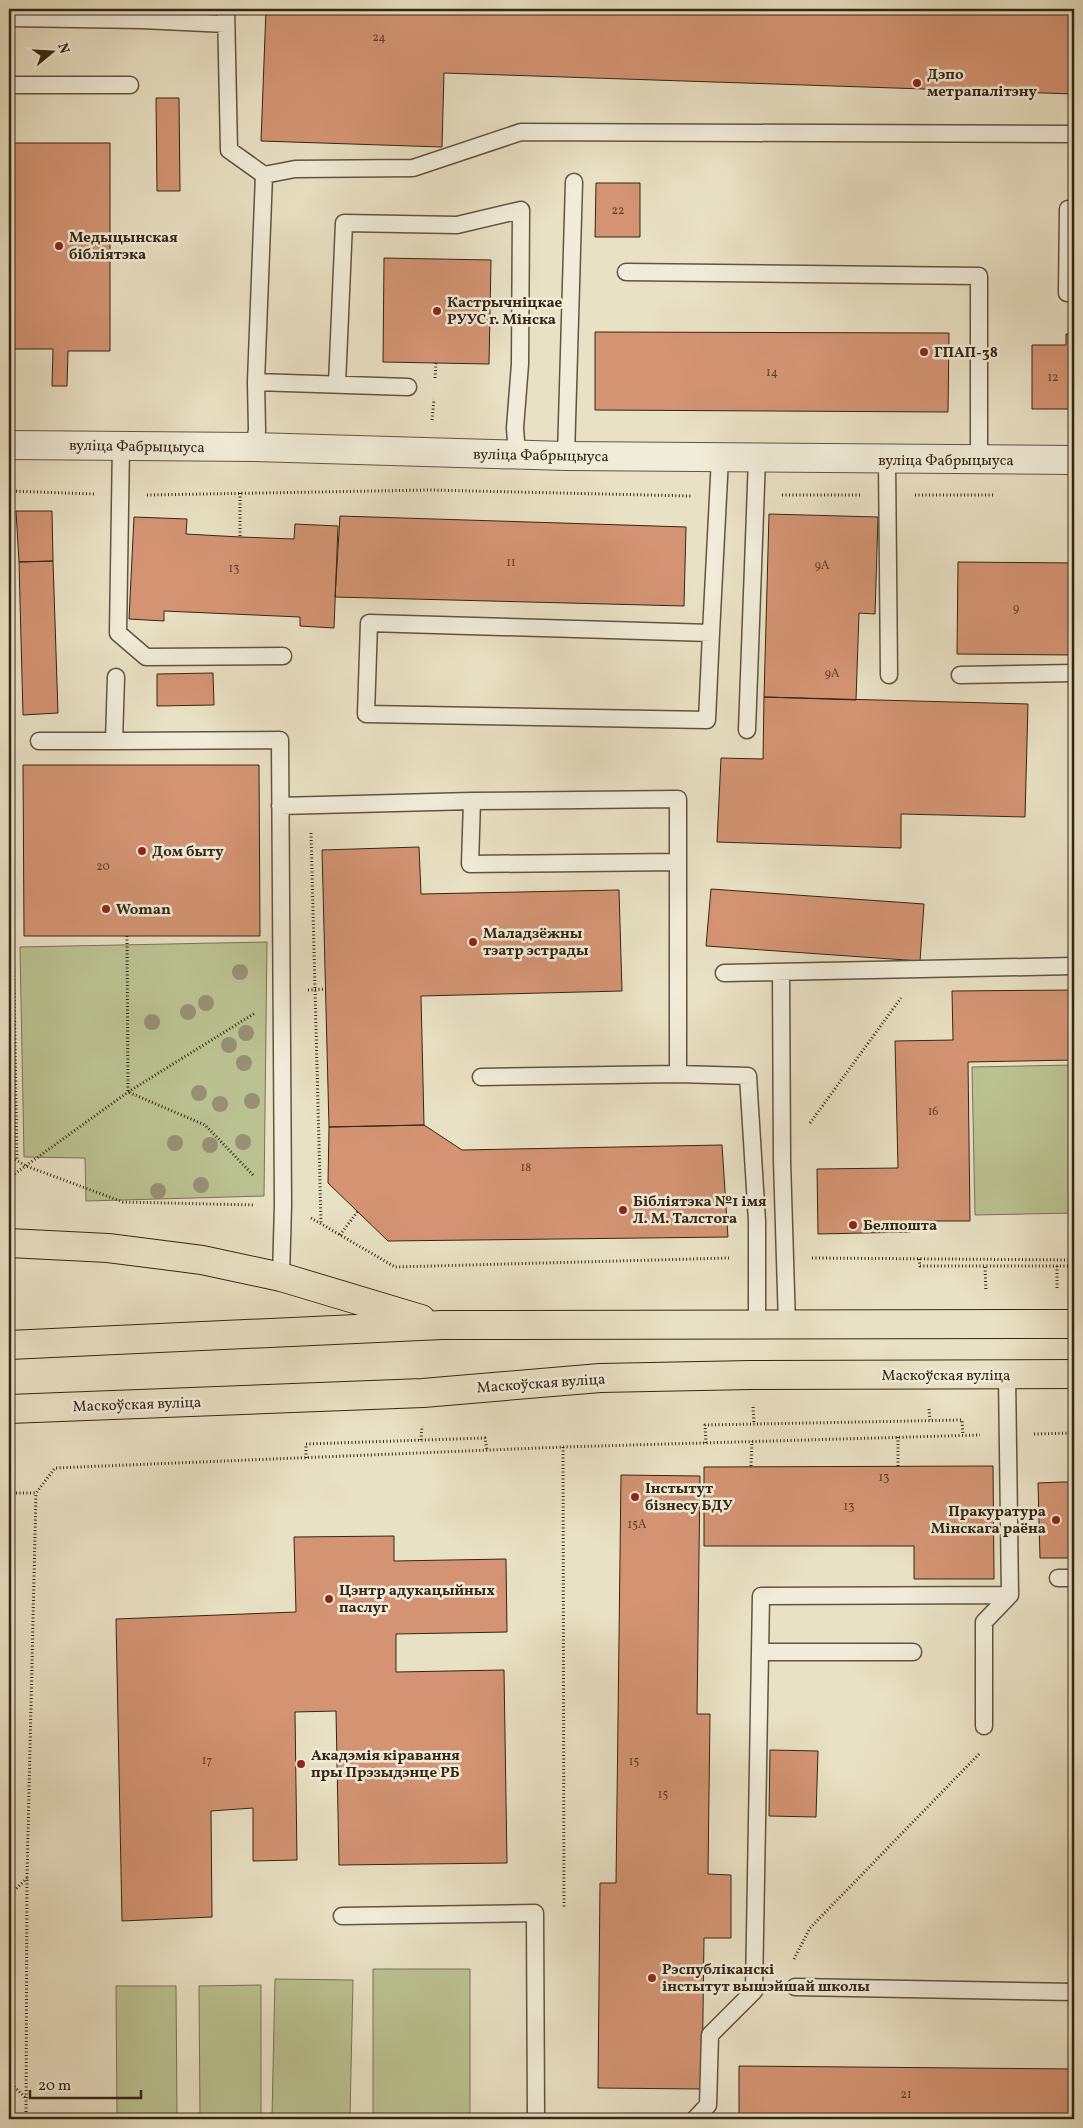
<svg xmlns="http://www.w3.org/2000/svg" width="1083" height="2128" viewBox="0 0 1083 2128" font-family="Vollkorn,serif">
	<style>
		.green { fill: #bbc291; stroke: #787452 }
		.building { fill: #d49473; stroke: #342612 }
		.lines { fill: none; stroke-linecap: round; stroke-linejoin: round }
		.service-casing { stroke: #61553e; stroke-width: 19 }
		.minor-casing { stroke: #61553e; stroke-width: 30 }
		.primary-casing { stroke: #342612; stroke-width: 30 }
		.path { stroke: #342612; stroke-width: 3; stroke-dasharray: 1 2.5; stroke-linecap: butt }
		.service { stroke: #f1ecd9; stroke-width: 16 }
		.minor { stroke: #f1ecd9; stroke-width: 28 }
		.primary { stroke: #e9e1c4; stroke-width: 28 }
		.tree { fill: #989074 }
		.poi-dot { fill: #8f2418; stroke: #f1ecd9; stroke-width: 2 }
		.labels { text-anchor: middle; stroke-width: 5; stroke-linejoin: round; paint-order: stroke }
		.number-label { font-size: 12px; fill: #5c422a }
		.poi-label { font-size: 15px; font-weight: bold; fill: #342612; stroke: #f1ecd9; text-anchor: start }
		.street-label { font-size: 15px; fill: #342612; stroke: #f1ecd9 }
	</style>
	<rect width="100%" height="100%" fill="#e9e1c4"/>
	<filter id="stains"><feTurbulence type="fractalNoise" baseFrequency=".004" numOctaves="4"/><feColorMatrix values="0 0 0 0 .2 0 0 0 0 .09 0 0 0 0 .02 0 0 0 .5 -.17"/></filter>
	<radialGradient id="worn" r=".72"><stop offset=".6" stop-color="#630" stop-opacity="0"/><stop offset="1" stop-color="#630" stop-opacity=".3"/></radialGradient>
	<path class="green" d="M267,942L264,1196L86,1201L85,1158L24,1157L20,947Z
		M1074,1065V1213L975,1215L972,1067Z
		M9,1926H10L11,2060L9,2064Z
		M373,1969H470V2119H373Z
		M275,1979L353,1980L350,2117L272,2116Z
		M261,1985V2116H200L199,1986Z
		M116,1986H176L177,2115H117Z"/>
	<path class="building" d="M266,9H1074V94L444,73L442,147L261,141Z
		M156,98H179L180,191H157Z
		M9,143H110V351H68L67,386H52L53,349H9Z
		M596,183H640V237H595Z
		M384,258L491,260L489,364L383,362Z
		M595,332L949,333L948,412L595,410Z
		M1066,334H1074V409H1032V345H1066Z
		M16,511H52L53,561L19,562Z
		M769,514L878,517L875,614L859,613L856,700L764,697Z
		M340,516L686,527L684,606L335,597Z
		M134,517L187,519L186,534L240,537L294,539L295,524L338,526L334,628L300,626V617L164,611V621L129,619Z
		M53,561L58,713L23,715L19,562Z
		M958,562L1074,563V655L957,654Z
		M213,673L214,705L157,706V674Z
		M764,697L1028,704L1025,817L901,814V848L717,842L721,758L763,759Z
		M23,765H259L260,936H24Z
		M419,847L421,894L619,890L622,991L421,996L424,1125L329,1127L322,850Z
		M711,889L924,904L920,961L706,946Z
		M1074,990V1060L968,1062L970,1221H911V1232L818,1234L817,1169L898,1168L895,1041L953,1040L952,991Z
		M424,1125L462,1150L722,1145L728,1237L388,1241L328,1183L329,1127Z
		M993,1466L994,1579H914V1546H704V1467Z
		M621,1475L700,1476L697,1714H710L708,1874L731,1875V1938H704L702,2089L598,2088L600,1883H616Z
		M1062,1482H1074V1558H1040L1038,1483Z
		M394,1536V1561L506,1559L507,1632L396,1634V1672L504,1670L507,1863L339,1865L336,1711L295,1712L297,1860L253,1861V1808L211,1811L212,1917L122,1921L116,1619L296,1612L294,1537Z
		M770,1750L818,1751L816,1817L769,1816Z
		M739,2066L1074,2069V2119H739Z"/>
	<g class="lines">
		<g class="service-casing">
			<path id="service" d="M226,9L229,150L264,175
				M9,18L142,20L226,24
				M9,85H130
				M626,272L979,276V461
				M1067,293L1068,209H1074
				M256,382L408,387
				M337,384L344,223L457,225L521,210L520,364L515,428L517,455
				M121,445L118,633L146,657L283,656
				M254,447L257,430L256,382L264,175L295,169L413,168L521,132L1074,134
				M566,456L574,182
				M887,460L889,675
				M711,633L707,720L366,714L369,623L711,633L720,458
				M960,675L1074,673
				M116,677L114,741L280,740L283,1205L281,1277
				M747,730L757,458
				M39,741H114
				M472,801L678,799V862
				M280,806L472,801L470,864L678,862V1074
				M781,972L782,1161L787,1325
				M724,973L1074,966
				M481,1077L678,1074L748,1076L757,1221V1325
				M1058,1578H1074
				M760,1652H913
				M984,1726V1622L1010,1595
				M342,1916L535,1913L536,2119
				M795,1987L1074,1992
				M695,2119L708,2105L710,2035L754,1991L761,1596L1010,1595L1007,1375"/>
		</g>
		<g class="minor-casing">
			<path id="minor" d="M9,445L254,447L566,456L1074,460"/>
		</g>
		<g class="primary-casing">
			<path id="primary" d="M9,1243L108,1248L202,1260L281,1277L421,1319
				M9,1345L442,1325L1074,1324
				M9,1409L423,1393L600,1378L751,1375L1074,1374"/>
		</g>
		<path class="path" d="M435,378L436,363
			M432,420L434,399
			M9,491L94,494
			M240,493V537
			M147,495L430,490L691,496
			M782,495H861
			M915,495H994
			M9,665L10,737
			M10,748L17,1160
			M311,833L321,1222
			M127,936L128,1092L205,1125L254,1176
			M308,990L326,989
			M810,1123L901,998
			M9,1156L26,1166L123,1202L255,1205
			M9,1178L128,1092L255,1013
			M311,1218L395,1267L729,1258
			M340,1235L358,1211
			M812,1258L1074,1260
			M919,1259L920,1266H1074
			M1057,1266V1290
			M985,1267L986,1291
			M753,1407L754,1424
			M929,1409L930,1420
			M1034,1434L1074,1433
			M898,1437V1466
			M421,1440L422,1426
			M706,1443L705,1425L962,1420L963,1435
			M563,1447L564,1909
			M306,1458V1444L485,1438L487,1450
			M751,1466L752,1441
			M9,1493H36L55,1468L563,1447L980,1435
			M9,1896L27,1878
			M794,1959L810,1928L980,1753
			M9,2082L27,2099
			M26,2119L27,1877L36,1493"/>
		<use href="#service" class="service"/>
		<use href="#minor" class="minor"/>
		<use href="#primary" class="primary"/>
	</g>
	<g class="tree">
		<circle cx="240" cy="972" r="8"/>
		<circle cx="206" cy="1003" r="8"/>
		<circle cx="188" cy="1012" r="8"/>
		<circle cx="152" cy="1022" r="8"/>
		<circle cx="246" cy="1033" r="8"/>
		<circle cx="229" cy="1045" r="8"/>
		<circle cx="244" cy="1063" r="8"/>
		<circle cx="199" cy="1093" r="8"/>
		<circle cx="252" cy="1101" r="8"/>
		<circle cx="220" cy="1104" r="8"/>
		<circle cx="243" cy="1142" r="8"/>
		<circle cx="175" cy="1143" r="8"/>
		<circle cx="210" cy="1145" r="8"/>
		<circle cx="201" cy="1185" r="8"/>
		<circle cx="158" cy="1191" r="8"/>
	</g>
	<g class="poi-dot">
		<circle cx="917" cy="83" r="5"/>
		<circle cx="59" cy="246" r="5"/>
		<circle cx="437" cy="311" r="5"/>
		<circle cx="924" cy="352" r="5"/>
		<circle cx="142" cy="851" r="5"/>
		<circle cx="106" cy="909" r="5"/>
		<circle cx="473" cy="942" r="5"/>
		<circle cx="623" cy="1210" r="5"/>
		<circle cx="853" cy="1225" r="5"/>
		<circle cx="635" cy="1497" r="5"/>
		<circle cx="1056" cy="1520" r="5"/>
		<circle cx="329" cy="1599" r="5"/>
		<circle cx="301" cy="1764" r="5"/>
		<circle cx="652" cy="1978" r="5"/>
	</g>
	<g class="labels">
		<g class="number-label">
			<text x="379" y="41">24</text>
			<text x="618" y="214">22</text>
			<text x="772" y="376">14</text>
			<text x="1053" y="381">12</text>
			<text x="511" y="566">11</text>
			<text x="822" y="569">9А</text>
			<text x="234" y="572">13</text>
			<text x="1016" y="612">9</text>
			<text x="832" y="677">9А</text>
			<text x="103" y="870">20</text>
			<text x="933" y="1115">16</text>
			<text x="526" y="1171">18</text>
			<text x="884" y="1481">13</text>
			<text x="849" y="1510">13</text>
			<text x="637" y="1528">15А</text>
			<text x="207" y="1764">17</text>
			<text x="634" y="1765">15</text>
			<text x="663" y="1798">15</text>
			<text x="906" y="2098">21</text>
		</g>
		<g class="poi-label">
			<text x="927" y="79">Дэпо<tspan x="927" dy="17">метрапалітэну</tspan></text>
			<text x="69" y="242">Медыцынская<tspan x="69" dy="17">бібліятэка</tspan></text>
			<text x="447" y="307">Кастрычніцкае<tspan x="447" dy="17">РУУС г. Мінска</tspan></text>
			<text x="934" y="357">ГПАП-38</text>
			<text x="152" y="856">Дом быту</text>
			<text x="116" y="914">Woman</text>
			<text x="483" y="938">Маладзёжны<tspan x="483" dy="17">тэатр эстрады</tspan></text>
			<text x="633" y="1206">Бібліятэка №1 імя<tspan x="633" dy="17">Л. М. Талстога</tspan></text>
			<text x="863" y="1230">Белпошта</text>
			<text x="645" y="1493">Інстытут<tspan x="645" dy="17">бізнесу БДУ</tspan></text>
			<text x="1046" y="1516" text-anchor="end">Пракуратура<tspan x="1046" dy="17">Мінскага раёна</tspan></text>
			<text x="339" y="1595">Цэнтр адукацыйных<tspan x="339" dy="17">паслуг</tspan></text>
			<text x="311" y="1760">Акадэмія кіравання<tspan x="311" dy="17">пры Прэзыдэнце РБ</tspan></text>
			<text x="662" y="1974">Рэспубліканскі<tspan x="662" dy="17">інстытут вышэйшай школы</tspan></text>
		</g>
		<g class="street-label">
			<text transform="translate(137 446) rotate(1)" y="5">вуліца Фабрыцыуса</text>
			<text transform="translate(541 455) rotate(1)" y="5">вуліца Фабрыцыуса</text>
			<text x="946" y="465">вуліца Фабрыцыуса</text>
			<text x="946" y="1380">Маскоўская вуліца</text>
			<text transform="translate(541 1383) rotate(-4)" y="5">Маскоўская вуліца</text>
			<text transform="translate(137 1404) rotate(-2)" y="5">Маскоўская вуліца</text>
		</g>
	</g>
	<rect width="1083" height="2128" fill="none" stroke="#e9e1c4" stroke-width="30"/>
	<rect x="10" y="10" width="1063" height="2108" fill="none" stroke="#342612" stroke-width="2.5"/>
	<rect x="15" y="15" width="1053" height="2098" fill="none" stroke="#342612"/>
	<g transform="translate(52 52) rotate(72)" stroke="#f1ecd9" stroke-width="4" paint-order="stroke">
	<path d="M0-4L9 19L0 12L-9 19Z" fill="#342612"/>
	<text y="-8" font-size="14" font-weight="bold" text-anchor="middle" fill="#342612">N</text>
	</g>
	<path d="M30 2090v8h111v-8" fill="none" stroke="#342612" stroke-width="2.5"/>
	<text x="38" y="2090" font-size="15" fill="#342612" stroke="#f1ecd9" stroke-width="4" paint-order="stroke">20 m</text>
	<rect width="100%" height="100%" filter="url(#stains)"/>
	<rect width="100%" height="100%" fill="url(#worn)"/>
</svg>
